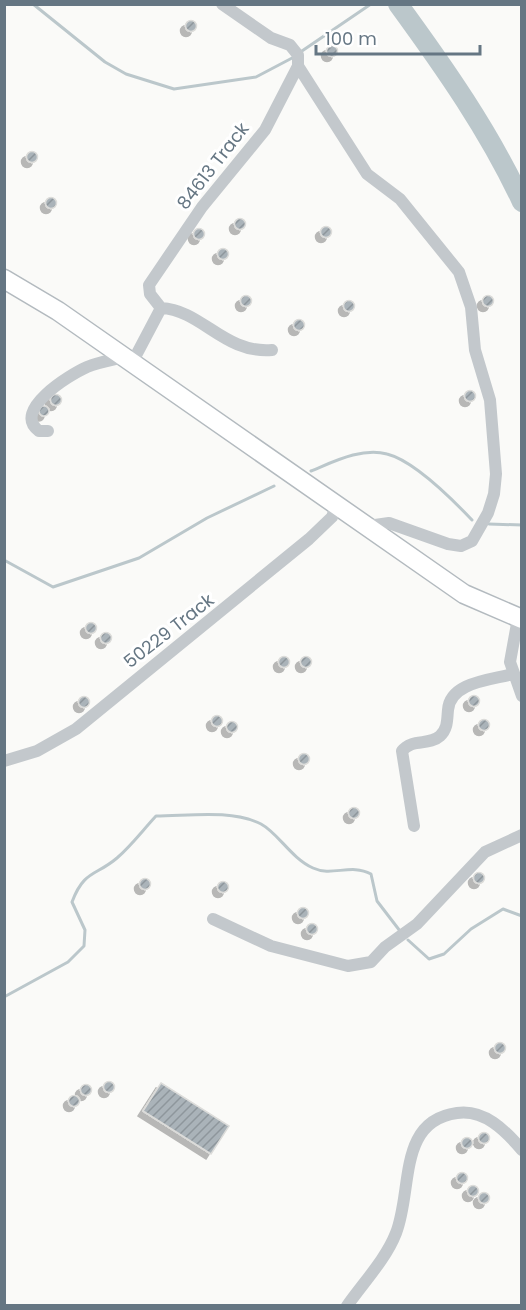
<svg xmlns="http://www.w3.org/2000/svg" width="526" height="1310" viewBox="0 0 526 1310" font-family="Poppins,sans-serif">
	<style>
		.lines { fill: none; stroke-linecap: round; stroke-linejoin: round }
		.stream { stroke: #bbc7cb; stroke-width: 3 }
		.river { stroke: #bbc7cb; stroke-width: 20 }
		.building { fill: url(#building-hatch); stroke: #dcdcda; stroke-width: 1.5; filter: url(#shadow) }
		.secondary-casing { stroke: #b3babf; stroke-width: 21 }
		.street { stroke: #c3c8cc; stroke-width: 12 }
		.secondary { stroke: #fff; stroke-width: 18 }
		.labels { text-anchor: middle; stroke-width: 6; stroke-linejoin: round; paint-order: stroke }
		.street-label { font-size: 18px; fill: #657683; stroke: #fff }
	</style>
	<defs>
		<pattern id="building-hatch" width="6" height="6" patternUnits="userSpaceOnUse" patternTransform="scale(1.5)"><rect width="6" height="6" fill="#aab3b9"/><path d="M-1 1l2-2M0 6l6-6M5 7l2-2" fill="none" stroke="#8e969c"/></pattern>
		<filter id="shadow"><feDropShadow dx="-5" dy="5" stdDeviation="0" flood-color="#0004"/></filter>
	</defs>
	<rect width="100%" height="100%" fill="#fafaf8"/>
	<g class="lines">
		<path class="stream" d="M33,4L105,62L126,74L174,89L256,77L294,57
			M299,53L371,4
			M311,471C333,462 362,447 387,454C415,461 453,500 472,520
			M489,524L522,525
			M4,560L53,587L139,558L207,518L274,486
			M408,940L429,959L444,954L471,929L503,909L522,916
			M4,997L68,962L84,946L85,930L72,902C84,870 96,876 117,858C131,846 143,830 156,816C188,816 231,809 261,824C278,833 291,858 313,868C332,877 351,863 371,874L377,901L400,931"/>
		<path class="river" d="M398,4C444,67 489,131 522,202"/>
	</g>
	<path class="building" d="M185.5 26a5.5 5.5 0 1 1 11 0a5.5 5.5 0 1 1-11 0Z
		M326.5 51a5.5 5.5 0 1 1 11 0a5.5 5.5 0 1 1-11 0Z
		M26.5 157a5.5 5.5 0 1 1 11 0a5.5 5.5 0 1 1-11 0Z
		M45.5 203a5.5 5.5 0 1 1 11 0a5.5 5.5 0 1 1-11 0Z
		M234.5 224a5.5 5.5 0 1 1 11 0a5.5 5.5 0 1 1-11 0Z
		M320.5 232a5.5 5.5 0 1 1 11 0a5.5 5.5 0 1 1-11 0Z
		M193.5 234a5.5 5.5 0 1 1 11 0a5.5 5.5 0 1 1-11 0Z
		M217.5 254a5.5 5.5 0 1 1 11 0a5.5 5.5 0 1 1-11 0Z
		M482.5 301a5.5 5.5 0 1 1 11 0a5.5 5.5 0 1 1-11 0Z
		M240.5 301a5.5 5.5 0 1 1 11 0a5.5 5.5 0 1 1-11 0Z
		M343.5 306a5.5 5.5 0 1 1 11 0a5.5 5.5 0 1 1-11 0Z
		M293.5 325a5.5 5.5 0 1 1 11 0a5.5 5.5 0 1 1-11 0Z
		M464.5 396a5.5 5.5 0 1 1 11 0a5.5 5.5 0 1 1-11 0Z
		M50.5 400a5.5 5.5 0 1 1 11 0a5.5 5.5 0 1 1-11 0Z
		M39 411a5 5 0 1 1 10 0a5 5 0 1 1-10 0Z
		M85.5 628a5.5 5.5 0 1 1 11 0a5.5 5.5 0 1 1-11 0Z
		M100.5 638a5.5 5.5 0 1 1 11 0a5.5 5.5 0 1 1-11 0Z
		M278.5 662a5.5 5.5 0 1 1 11 0a5.5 5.5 0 1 1-11 0Z
		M300.5 662a5.5 5.5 0 1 1 11 0a5.5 5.5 0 1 1-11 0Z
		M468.5 701a5.5 5.5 0 1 1 11 0a5.5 5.5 0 1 1-11 0Z
		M78.5 702a5.5 5.5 0 1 1 11 0a5.5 5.5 0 1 1-11 0Z
		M211.5 721a5.5 5.5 0 1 1 11 0a5.5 5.5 0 1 1-11 0Z
		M478.5 725a5.5 5.5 0 1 1 11 0a5.5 5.5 0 1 1-11 0Z
		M226.5 727a5.5 5.5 0 1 1 11 0a5.5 5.5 0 1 1-11 0Z
		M298.5 759a5.5 5.5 0 1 1 11 0a5.5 5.5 0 1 1-11 0Z
		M348.5 813a5.5 5.5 0 1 1 11 0a5.5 5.5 0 1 1-11 0Z
		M473.5 878a5.5 5.5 0 1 1 11 0a5.5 5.5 0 1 1-11 0Z
		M139.5 884a5.5 5.5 0 1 1 11 0a5.5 5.5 0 1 1-11 0Z
		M217.5 887a5.5 5.5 0 1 1 11 0a5.5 5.5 0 1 1-11 0Z
		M297.5 913a5.5 5.5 0 1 1 11 0a5.5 5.5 0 1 1-11 0Z
		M306.5 929a5.5 5.5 0 1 1 11 0a5.5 5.5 0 1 1-11 0Z
		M494.5 1048a5.5 5.5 0 1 1 11 0a5.5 5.5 0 1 1-11 0Z
		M103.5 1087a5.5 5.5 0 1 1 11 0a5.5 5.5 0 1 1-11 0Z
		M161,1083L229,1126L211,1154L143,1111Z
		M80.5 1090a5.5 5.5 0 1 1 11 0a5.5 5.5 0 1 1-11 0Z
		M68.5 1101a5.5 5.5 0 1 1 11 0a5.5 5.5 0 1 1-11 0Z
		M478.5 1138a5.5 5.5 0 1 1 11 0a5.5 5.5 0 1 1-11 0Z
		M461.5 1143a5.5 5.5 0 1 1 11 0a5.5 5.5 0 1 1-11 0Z
		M456.5 1178a5.5 5.5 0 1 1 11 0a5.5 5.5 0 1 1-11 0Z
		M467.5 1191a5.5 5.5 0 1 1 11 0a5.5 5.5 0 1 1-11 0Z
		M478.5 1198a5.5 5.5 0 1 1 11 0a5.5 5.5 0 1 1-11 0Z"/>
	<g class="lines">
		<g class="secondary-casing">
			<path id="secondary" d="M4,279L58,311L464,594L522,619"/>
		</g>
		<path class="street" d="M298,66L367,174L400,199L459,272L471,307L475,350L490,400L496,474L494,494L488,513L472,541L461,546L448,544L389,523L368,526
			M161,308L150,294L149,285L202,207L265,130L298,66V55L290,45L271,38L222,4
			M132,363L161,308C202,310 224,354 272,350
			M48,431H39C11,411 69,375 87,367C99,362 112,360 124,357
			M518,618L510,662L522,696
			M4,761L37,751L76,729L309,539L332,517L337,504
			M414,826L402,751C412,738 429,746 440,736C448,729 447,719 448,710C450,682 491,680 513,674
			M213,919L271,946L348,966L371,962L385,947L417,924L485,852L522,835
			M347,1306C363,1283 386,1259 396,1233C413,1190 397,1121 457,1113C484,1109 505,1130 522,1150"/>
		<use href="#secondary" class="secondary"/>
	</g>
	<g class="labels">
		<g class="street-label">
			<text transform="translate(213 166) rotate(-52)" y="6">84613 Track</text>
			<text transform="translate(169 631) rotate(-38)" y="6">50229 Track</text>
		</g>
	</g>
	<rect width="526" height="1310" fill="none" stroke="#657683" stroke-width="12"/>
	<path d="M316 45v9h164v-9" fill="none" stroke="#657683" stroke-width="3"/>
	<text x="325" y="45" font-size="18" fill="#657683" stroke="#ffffff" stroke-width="4.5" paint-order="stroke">100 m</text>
</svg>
